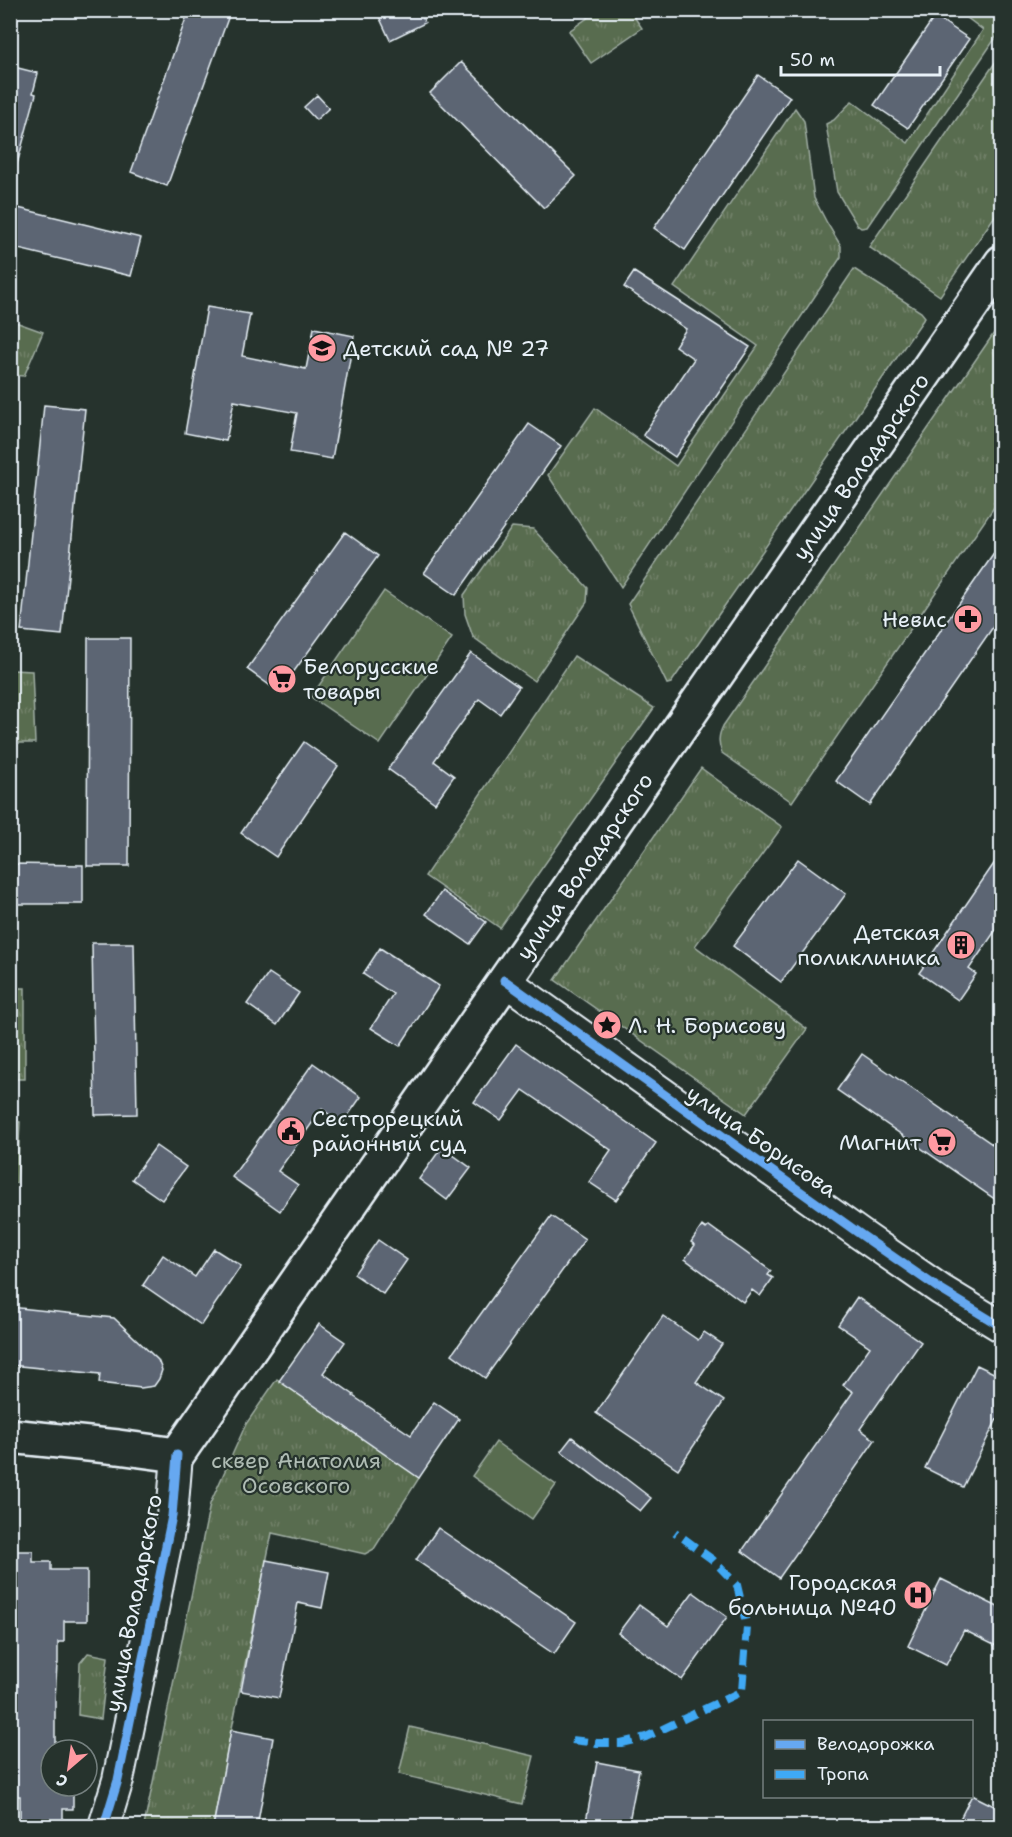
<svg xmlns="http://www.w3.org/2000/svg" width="1012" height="1837" viewBox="0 0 1012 1837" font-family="'Shantell Sans',sans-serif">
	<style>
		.grass { fill: url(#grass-tufts); stroke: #a0aea4; stroke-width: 1.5 }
		.pitch { fill: #596c4f; stroke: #a0aea4; stroke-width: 1.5 }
		.building { fill: #5c6573; stroke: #e8f1f8; stroke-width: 1.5 }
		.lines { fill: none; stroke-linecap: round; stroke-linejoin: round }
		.minor-casing { stroke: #e8f1f8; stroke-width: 34 }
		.major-casing { stroke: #e8f1f8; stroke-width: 38 }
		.minor { stroke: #26332d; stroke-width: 30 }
		.major { stroke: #26332d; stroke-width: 33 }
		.quiet { stroke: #3fa9f5; stroke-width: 8; stroke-dasharray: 15 8; stroke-linecap: butt }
		.cycleway-casing { stroke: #26332d; stroke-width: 13 }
		.cycleway { stroke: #66a8f1; stroke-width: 9 }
		.labels { text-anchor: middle; stroke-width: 4.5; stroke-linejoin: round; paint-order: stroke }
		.poi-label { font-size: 22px; fill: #e8f1f8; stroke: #26332d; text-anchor: start }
		.street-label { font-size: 22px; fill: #e8f1f8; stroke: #26332d }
		.park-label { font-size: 22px; fill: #afbcb4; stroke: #26332d }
	</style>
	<defs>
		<pattern id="grass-tufts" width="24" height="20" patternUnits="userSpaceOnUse" patternTransform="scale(1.5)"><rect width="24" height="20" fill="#596c4f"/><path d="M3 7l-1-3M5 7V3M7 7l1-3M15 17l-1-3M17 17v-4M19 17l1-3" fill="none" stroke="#718169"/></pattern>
	</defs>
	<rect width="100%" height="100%" fill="#26332d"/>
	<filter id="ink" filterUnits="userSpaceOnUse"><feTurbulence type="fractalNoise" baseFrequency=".0167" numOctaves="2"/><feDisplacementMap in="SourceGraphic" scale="12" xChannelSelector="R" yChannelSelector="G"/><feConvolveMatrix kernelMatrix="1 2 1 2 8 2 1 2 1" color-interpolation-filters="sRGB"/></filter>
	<g filter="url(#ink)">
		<path class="grass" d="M599,10L630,11L642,28L591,63L569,31Z
			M958,11H1001V30L867,227L861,228L857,225L837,192L826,124L834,120L852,101L908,143L983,30Z
			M1001,54V207L940,296L869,247Z
			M795,108L804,121L814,198L827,223L841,246V257L621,587L548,475L595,408L676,466L758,346L674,287Z
			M854,269L921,312L925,317L671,683L667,684L628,604Z
			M10,320L43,332L24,376L11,375Z
			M1001,323V497L792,802L722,753C718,743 718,736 723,726Z
			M512,527L533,529L588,588L587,602L534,681L473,637L465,614L464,595Z
			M574,656L654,708L500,928L425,876Z
			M11,670L32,671L35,743H11Z
			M701,768L782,827L695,946L807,1029L746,1114L555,980Z
			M11,988H25V1079H11Z
			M277,1379L419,1478L374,1549L365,1554L272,1533C252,1631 231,1728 213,1826H144L210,1504L246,1424Z
			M88,1653L108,1657L101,1719L78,1715L80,1663Z
			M410,1727L534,1756L522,1804L399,1774Z"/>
		<path class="pitch" d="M384,591L452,638L380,744L311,697Z
			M11,1121L20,1122L17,1183H11Z
			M496,1442L556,1485L532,1519L472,1476Z"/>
		<path class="building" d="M189,10H231L167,186L131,172Z
			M376,10H419L425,23L390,40Z
			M935,16L969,39L908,128L874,105Z
			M461,62L576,176L544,208L430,93Z
			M10,66L38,73L33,93L36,94L16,168L10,167Z
			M758,75L790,97L685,250L654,228Z
			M317,95L329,108L316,120L304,107Z
			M10,206L141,238L131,276L10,247Z
			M634,272L750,347L675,457L643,435L694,359L675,346L686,329L624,287Z
			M207,307L250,314L242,356L306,369L314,328L354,336L332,459L290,452L297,413L234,401L226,441L185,433Z
			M44,405L85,409L62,635L21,631Z
			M529,424L561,446L456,595L424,573Z
			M345,532L378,556L279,692L247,669Z
			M1002,542V614L870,805L836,781Z
			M88,638H130L129,866H87Z
			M471,653L519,687L500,714L479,699L434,761L454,776L435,803L388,769Z
			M304,742L338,766L276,857L241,833Z
			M1002,852V921L969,969L976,974L958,1000L919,973Z
			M798,859L846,894L781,982L733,946Z
			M10,864L83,865V904H10Z
			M442,891L486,922L470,944L426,914Z
			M92,943H134L137,1114L95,1115Z
			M380,948L439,986L400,1046L371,1028L393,994L363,974Z
			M269,973L299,993L277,1025L247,1004Z
			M516,1044L656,1143L616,1200L589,1182L611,1150L523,1090L501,1120L474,1102Z
			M862,1054L1002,1151V1204L837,1090Z
			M313,1063L361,1097L342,1124L322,1109L278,1171L298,1185L280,1211L232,1177Z
			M156,1146L186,1167L162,1200L132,1179Z
			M442,1147L471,1168L447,1200L419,1179Z
			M551,1216L585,1239L485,1378L452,1354Z
			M702,1226L706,1229L709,1226L771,1271L768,1275L773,1278L760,1296L752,1290L743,1302L685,1259L695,1245L691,1242Z
			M378,1240L407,1260L383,1294L354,1274Z
			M214,1249L241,1266L201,1325L143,1285L163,1255L195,1277Z
			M857,1297L921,1342L860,1429L875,1440L779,1578L742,1551L853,1392L843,1385L870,1347L838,1325Z
			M10,1307L114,1318L158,1360L162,1370L159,1379L154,1386L141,1388L99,1383L100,1374L10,1365Z
			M663,1316L698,1340L704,1332L722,1344L696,1382L724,1401L678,1469L596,1413Z
			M319,1324L345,1342L323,1373L354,1395L353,1396L411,1435L434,1402L459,1419L419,1478L279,1381Z
			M977,1365L1002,1377V1422L997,1419L963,1487L925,1468Z
			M572,1437L651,1498L640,1511L561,1451Z
			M438,1528L576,1622L554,1654L416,1560Z
			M12,1551H33V1562H51V1570H87V1621H64V1642H58V1664H57L55,1700V1750H51V1786H73V1809H63V1826L20,1827V1796H10Z
			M266,1560L329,1572L322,1608L298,1603L279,1698L241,1691Z
			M941,1579L1002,1609V1649L964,1630L946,1665L908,1646Z
			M693,1592L727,1617L682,1680L618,1633L639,1605L668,1626Z
			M231,1730L273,1738L257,1827H213Z
			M597,1762L639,1770L628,1827H585Z
			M972,1795L1002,1810V1827H956Z"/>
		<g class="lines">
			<g class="minor-casing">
				<path id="minor" d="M504,980L860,1234L941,1290L1002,1327
					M104,1826L118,1780L172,1516L177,1455"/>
			</g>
			<g class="major-casing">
				<g id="major">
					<path id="s1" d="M10,1436L118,1447L177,1455L1002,262"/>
				</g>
			</g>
			<use href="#minor" class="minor"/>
			<use href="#major" class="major"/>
			<path class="quiet" d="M572,1740L597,1743H621L646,1737L742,1691L747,1627L737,1585L713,1560L675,1532"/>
			<g class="cycleway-casing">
				<path id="cycleway" d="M504,980L860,1234L941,1290L1002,1327
					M104,1826L118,1780L172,1516L177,1455"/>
			</g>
			<use href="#cycleway" class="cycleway"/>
		</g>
	</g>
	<defs>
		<g id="school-disc" transform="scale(1.5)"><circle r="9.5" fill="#ff9aa2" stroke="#26332d"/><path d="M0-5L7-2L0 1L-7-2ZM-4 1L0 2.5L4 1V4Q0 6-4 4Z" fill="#111"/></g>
		<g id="pharmacy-disc" transform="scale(1.5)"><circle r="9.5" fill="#ff9aa2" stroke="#26332d"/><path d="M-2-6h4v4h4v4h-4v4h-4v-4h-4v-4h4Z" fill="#111"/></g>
		<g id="supermarket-disc" transform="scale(1.5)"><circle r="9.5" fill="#ff9aa2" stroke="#26332d"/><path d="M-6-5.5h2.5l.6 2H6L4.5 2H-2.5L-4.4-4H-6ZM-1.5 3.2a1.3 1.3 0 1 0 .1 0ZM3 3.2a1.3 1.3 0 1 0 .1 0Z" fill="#111"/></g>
		<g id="building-disc" transform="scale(1.5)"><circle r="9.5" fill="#ff9aa2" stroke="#26332d"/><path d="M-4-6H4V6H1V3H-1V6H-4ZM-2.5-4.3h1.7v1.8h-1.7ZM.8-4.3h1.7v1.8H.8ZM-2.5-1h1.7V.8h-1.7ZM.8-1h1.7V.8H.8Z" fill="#111"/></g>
		<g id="sight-disc" transform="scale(1.5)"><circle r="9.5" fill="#ff9aa2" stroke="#26332d"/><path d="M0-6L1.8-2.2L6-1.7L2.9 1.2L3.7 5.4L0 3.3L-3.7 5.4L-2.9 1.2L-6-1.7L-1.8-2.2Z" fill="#111"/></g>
		<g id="civic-disc" transform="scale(1.5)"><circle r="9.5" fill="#ff9aa2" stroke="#26332d"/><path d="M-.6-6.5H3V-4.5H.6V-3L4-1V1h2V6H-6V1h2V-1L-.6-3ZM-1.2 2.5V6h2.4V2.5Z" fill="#111"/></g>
		<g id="hospital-disc" transform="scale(1.5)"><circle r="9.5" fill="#ff9aa2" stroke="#26332d"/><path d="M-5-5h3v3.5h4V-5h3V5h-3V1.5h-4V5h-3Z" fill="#111"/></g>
	</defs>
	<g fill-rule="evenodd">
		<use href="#school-disc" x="322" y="348"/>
		<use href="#pharmacy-disc" x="968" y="619"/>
		<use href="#supermarket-disc" x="282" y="679"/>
		<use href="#building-disc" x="961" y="945"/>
		<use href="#sight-disc" x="607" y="1025"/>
		<use href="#civic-disc" x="291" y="1131"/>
		<use href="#supermarket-disc" x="942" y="1142"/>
		<use href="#hospital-disc" x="918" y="1595"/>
	</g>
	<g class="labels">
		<g class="poi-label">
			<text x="343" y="356">Детский сад № 27</text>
			<text x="947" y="627" text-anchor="end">Невис</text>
			<text x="303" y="674">Белорусские<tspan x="303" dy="25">товары</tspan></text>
			<text x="940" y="940" text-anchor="end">Детская<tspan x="940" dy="25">поликлиника</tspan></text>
			<text x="628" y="1033">Л. Н. Борисову</text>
			<text x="312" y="1126">Сестрорецкий<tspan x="312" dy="25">районный суд</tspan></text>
			<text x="921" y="1150" text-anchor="end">Магнит</text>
			<text x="897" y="1590" text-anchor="end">Городская<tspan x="897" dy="25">больница №40</tspan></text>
		</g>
		<g class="street-label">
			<text dy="8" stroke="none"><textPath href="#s1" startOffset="1370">улица Володарского</textPath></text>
			<text dy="8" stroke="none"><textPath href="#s1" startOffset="884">улица Володарского</textPath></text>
			<text transform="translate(762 1141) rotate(35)" y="8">улица Борисова</text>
			<text transform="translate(133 1603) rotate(-79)" y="8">улица Володарского</text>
		</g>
		<g class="park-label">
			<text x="296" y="1468">сквер Анатолия<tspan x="296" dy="25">Осовского</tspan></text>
		</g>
	</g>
	<rect width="1012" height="1837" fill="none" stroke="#26332d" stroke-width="36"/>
	<rect x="18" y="18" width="976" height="1801" fill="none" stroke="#e8f1f8" stroke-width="2" filter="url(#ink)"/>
	<rect x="763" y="1720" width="210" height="78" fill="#26332d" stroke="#747f7e" stroke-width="1.5"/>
	<rect x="775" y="1740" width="30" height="9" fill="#66a8f1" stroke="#747f7e" stroke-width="1.5"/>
	<text x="817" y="1750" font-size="18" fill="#e8f1f8">Велодорожка</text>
	<rect x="775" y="1770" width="30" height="9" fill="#3fa9f5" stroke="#747f7e" stroke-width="1.5"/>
	<text x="817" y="1780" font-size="18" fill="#e8f1f8">Тропа</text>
	<g transform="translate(69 1768) rotate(209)"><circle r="28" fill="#26332d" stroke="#747f7e" stroke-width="1.5"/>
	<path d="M0-4.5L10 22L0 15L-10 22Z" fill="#ff9aa2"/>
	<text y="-9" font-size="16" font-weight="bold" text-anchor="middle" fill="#e8f1f8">С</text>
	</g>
	<path d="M781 66v9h159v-9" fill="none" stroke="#e8f1f8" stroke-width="3"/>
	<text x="790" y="66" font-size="18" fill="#e8f1f8" stroke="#26332d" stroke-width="4.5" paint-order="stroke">50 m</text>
</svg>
